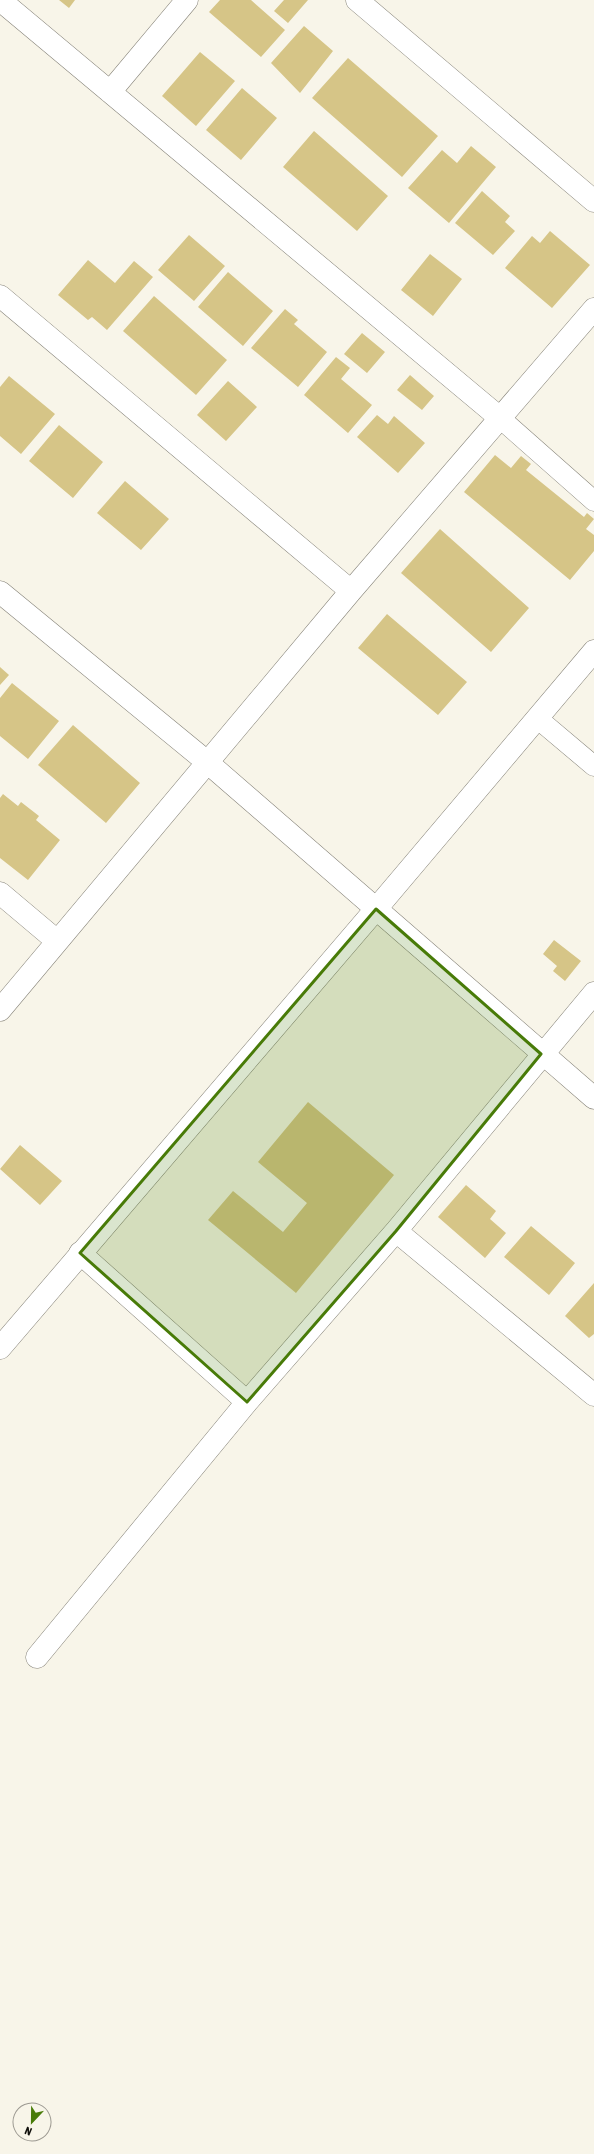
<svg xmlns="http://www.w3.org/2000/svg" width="594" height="2154" viewBox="0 0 594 2154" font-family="'Asap Condensed',sans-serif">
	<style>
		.building { fill: #d6c587 }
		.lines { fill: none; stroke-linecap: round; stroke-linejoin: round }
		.service-casing { stroke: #858278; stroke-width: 21 }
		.minor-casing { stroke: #858278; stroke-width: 23 }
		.tertiary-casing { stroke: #858278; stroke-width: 23 }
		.service { stroke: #fff; stroke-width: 20 }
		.minor { stroke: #fff; stroke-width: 22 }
		.tertiary { stroke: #fff; stroke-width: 22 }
		.marked { fill: #487b08; fill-opacity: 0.2; stroke: #487b08; stroke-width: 3; stroke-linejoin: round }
	</style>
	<rect width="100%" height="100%" fill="#f8f5e9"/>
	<path class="building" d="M59,0H75L69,8Z
		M220,0H251L285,30L261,57L209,12Z
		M284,0H308L288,23L274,11Z
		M304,26L333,51L300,93L271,63Z
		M200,52L235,81L196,126L162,96Z
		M348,58L438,136L402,177L312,98Z
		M242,88L277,118L241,160L206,130Z
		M314,131L388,196L357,231L283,167Z
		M471,146L496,167L449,223L408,188L442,150L457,163Z
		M482,191L510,216L505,222L515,231L493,255L455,223Z
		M550,231L590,265L552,308L505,268L532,236L540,243Z
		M189,235L225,266L194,301L158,270Z
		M430,254L462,279L433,316L401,290Z
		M88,260L115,283L134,261L153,277L107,330L92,317L88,320L58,295Z
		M228,272L273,311L243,346L198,307Z
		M154,296L227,360L196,395L123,331Z
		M285,309L298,320L294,324L327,352L298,387L251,348Z
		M362,333L385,352L367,373L344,354Z
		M336,357L350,368L341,379L372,405L348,433L304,395Z
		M410,375L434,396L422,410L397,390Z
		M9,376L55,414L21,454L0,436V387Z
		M228,381L257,407L226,441L197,415Z
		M377,415L388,424L394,416L425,443L398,473L357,437Z
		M59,425L103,462L73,498L29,461Z
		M495,455L511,468L521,456L531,464L526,470L584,517L587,513L594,519L586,529L594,535V551L570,580L464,492Z
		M125,481L169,519L141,550L97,513Z
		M440,529L529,608L491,652L401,573Z
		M387,614L467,682L438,715L358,648Z
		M0,667L9,675L0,685Z
		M12,683L59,721L28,759L0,736V698Z
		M73,725L140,783L106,823L38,765Z
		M3,794L18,806L21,802L39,816L36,820L60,840L28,880L0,858V798Z
		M554,940L581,961L565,981L553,971L557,966L543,954Z
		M308,1102L394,1175L296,1293L208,1220L233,1191L283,1232L307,1203L258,1162Z
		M20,1145L62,1181L40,1205L0,1169Z
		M466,1185L496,1211L490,1219L506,1233L485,1258L438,1217Z
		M531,1226L575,1263L549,1295L504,1257Z
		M594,1283V1334L589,1338L565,1316Z"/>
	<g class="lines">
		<g class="service-casing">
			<path id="service" d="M500,418L594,501
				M537,718L594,766"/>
		</g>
		<g class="minor-casing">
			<path id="minor" d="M0,0L500,418
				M357,0L594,201
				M110,92L187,0
				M0,296L351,591
				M0,592L207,762L594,1098
				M0,893L57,941
				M0,1010L351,591L594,309
				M396,1231L594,1395
				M80,1253L247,1402
				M37,1657L247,1402L396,1231L594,993"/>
		</g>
		<g class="tertiary-casing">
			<path id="tertiary" d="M0,1348L376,909L594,651"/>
		</g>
		<use href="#service" class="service"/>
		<use href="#minor" class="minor"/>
		<use href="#tertiary" class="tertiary"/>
	</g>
	<path class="marked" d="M376,909L541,1054L396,1231L247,1402L80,1253Z"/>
	<g transform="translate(32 2122) rotate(202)"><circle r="19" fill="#f8f5e9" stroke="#9c9991"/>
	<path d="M0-3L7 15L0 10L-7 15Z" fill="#487b08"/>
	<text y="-6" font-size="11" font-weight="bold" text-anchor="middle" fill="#11100c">N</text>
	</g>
</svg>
